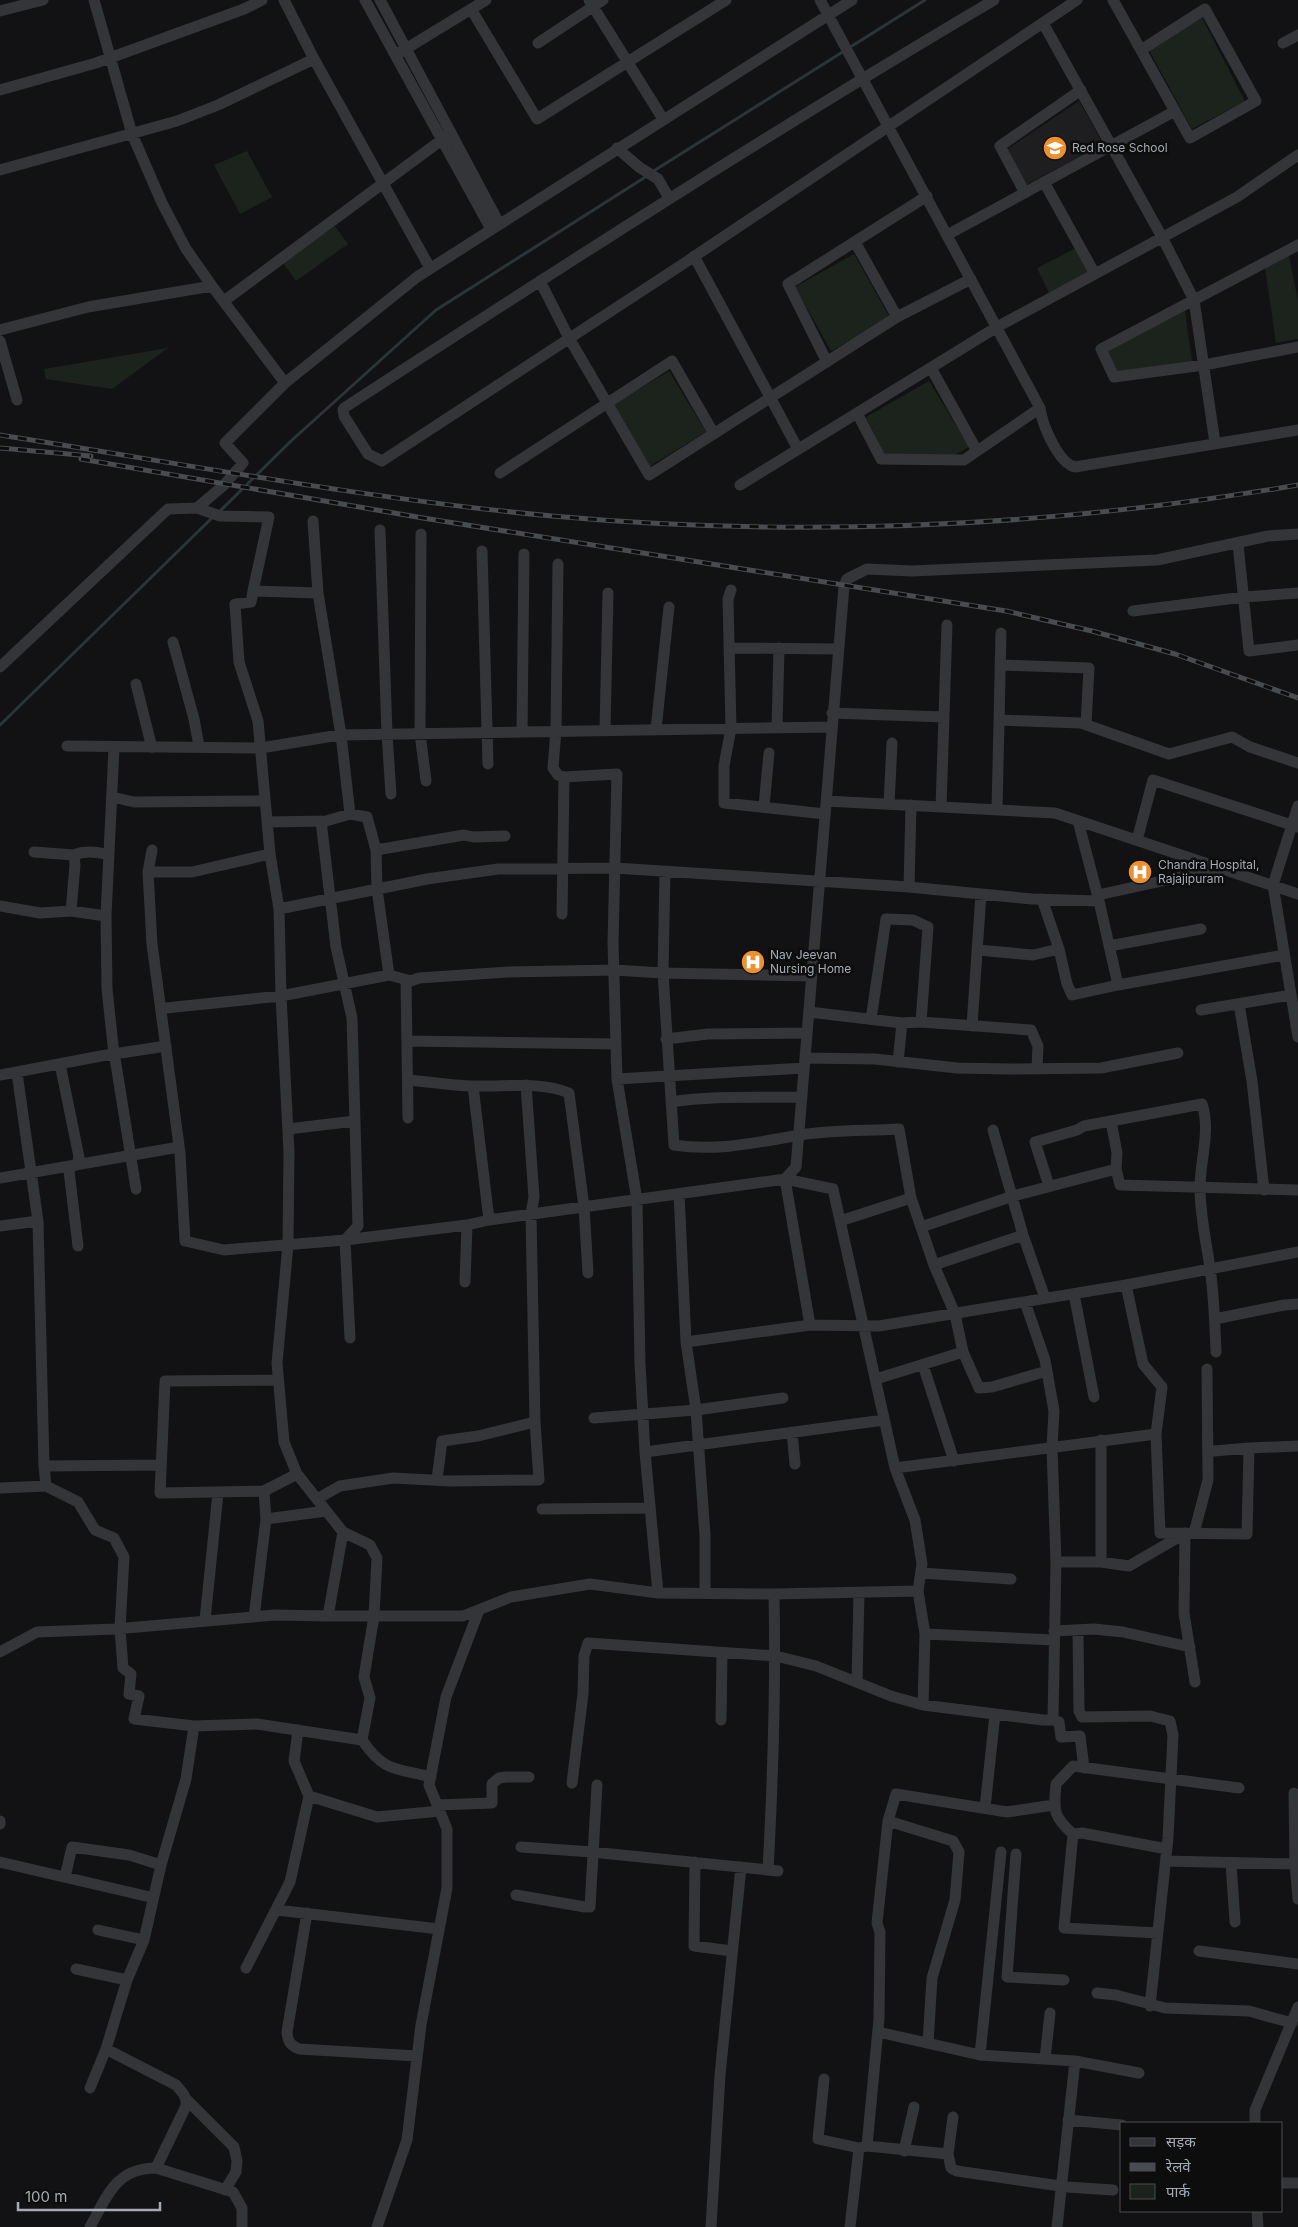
<svg xmlns="http://www.w3.org/2000/svg" width="1298" height="2227" viewBox="0 0 1298 2227" font-family="Inter,'Noto Sans Devanagari',sans-serif">
	<style>
		.built { fill: #1e1e20 }
		.green { fill: #1c231c }
		.lines { fill: none; stroke-linecap: round; stroke-linejoin: round }
		.stream { stroke: #2b3539; stroke-width: 3 }
		.minor { stroke: #333538; stroke-width: 11 }
		.rail-casing { stroke: #484b4f; stroke-width: 5 }
		.rail { stroke: #0d0d0e; stroke-width: 3; stroke-dasharray: 9; stroke-linecap: butt }
		.labels { text-anchor: middle; stroke-width: 5; stroke-linejoin: round; paint-order: stroke }
		.poi-label { font-size: 12px; fill: #a4abb4; stroke: #0d0d0e; text-anchor: start }
	</style>
	<rect width="100%" height="100%" fill="#121214"/>
	<path class="built" d="M1079,101L1103,144L1026,185L1006,150Z"/>
	<path class="green" d="M1201,16L1245,101L1192,129L1149,50Z
		M247,151L272,197L240,214L214,165Z
		M335,226L348,244L296,281L283,263Z
		M1076,248L1089,272L1049,293L1037,268Z
		M854,254L890,318L831,351L795,287Z
		M1289,256L1298,301V339L1276,343L1265,268Z
		M1185,311L1192,361L1116,374L1106,351Z
		M168,348L112,389L46,379L44,369Z
		M669,371L706,432L650,466L613,405Z
		M929,381L969,447L954,455L884,454L866,417Z"/>
	<g class="lines">
		<path class="stream" d="M652,172L925,0
			M219,512L291,441L436,310L647,176
			M0,725L214,516"/>
		<path class="minor" d="M94,0L132,134L162,203L186,249L212,286L285,383
			M284,0L314,59L430,268
			M365,0L491,229
			M380,0L499,223
			M589,0L663,119
			M820,0L1040,408C1042,424 1058,463 1075,467L1298,430
			M994,0C774,130 559,268 344,408L343,410L344,416L368,454L382,461L683,264L1077,0
			M1113,0L1190,138L1256,101L1205,9L1141,50
			M471,9L537,119L726,0
			M0,11L43,0
			M1043,23L1162,237L1194,300L1215,443
			M538,43L603,0
			M1283,43L1298,35
			M399,53L486,0
			M0,90L96,63L244,9L262,0
			M617,148L639,167L658,179L669,198
			M0,170L177,121L218,105L314,59
			M1044,182L1095,274
			M1025,193L1000,146L1081,90
			M947,235L1175,111
			M855,242L897,317
			M1298,245L1101,349L1114,377L1204,365L1298,347
			M694,256L798,449
			M540,281L569,338L649,475L897,317L971,279
			M224,301L451,133
			M0,330L88,307L212,286
			M0,341L17,400
			M827,362L788,284L927,196
			M931,368L977,451
			M857,413L881,459L964,460L1040,408
			M500,473L672,361L714,434
			M740,485L997,327L1237,197L1298,155
			M197,508L224,485L243,463L225,443L285,383L417,277L852,0
			M380,530L387,734L391,794
			M421,534L420,733L426,781
			M1238,544L1249,651L1298,645
			M482,551L488,764
			M558,564L556,730L553,768L558,775L564,777L617,774L613,943L617,1079L637,1200L640,1364L645,1452L658,1593L774,1594C776,1686 773,1778 768,1870
			M731,590L728,599L731,728L724,766V803L825,814
			M318,593L341,735L350,814
			M1133,611L1244,597L1298,593
			M173,642L194,719L199,746
			M730,648L837,649
			M1000,665L1089,668L1086,725
			M0,667L168,509L197,508L220,516L269,517L253,591L318,593L313,521
			M136,684L152,748
			M832,713L944,717
			M999,720L1081,723L1169,754L1232,737L1250,747L1298,763
			M777,728L779,648
			M656,729L669,607
			M605,730L608,593
			M522,731L524,554
			M67,746L261,748L339,735L831,727
			M112,797L134,802L265,801
			M826,801L1055,813L1298,894
			M889,804L892,743
			M764,806L769,753
			M1298,806L1273,885L1298,1037
			M941,807L947,625
			M997,810L1001,633
			M321,821L336,947L352,1018L358,1226L345,1240L350,1338
			M267,822L326,821L350,814L367,817L376,850L377,889L389,975
			M1137,840L1153,780L1298,827
			M152,850L148,872L152,944L180,1153L185,1241L224,1250L345,1240L467,1225L489,1220L785,1179L796,1167L844,586L847,579L867,569L912,571L1157,560L1268,536L1298,534
			M376,850L464,835L473,837L505,836
			M34,852L74,855C85,850 98,852 109,855
			M148,872H192L270,854
			M665,872L663,973L674,1145C716,1152 759,1142 800,1135C832,1130 867,1131 899,1129L911,1198L934,1265L955,1314L963,1352L979,1388L992,1387L1047,1371
			M909,887L911,805
			M1098,895L1221,868
			M1042,899L1059,949L1067,984L1072,995L1118,985
			M1099,901L1118,985L1284,955
			M0,906L40,913L71,911L106,916
			M279,909L427,879L498,869L615,868L909,887L1032,899L1099,901L1078,821
			M71,911L75,865L74,855
			M562,914L564,777
			M1109,946L1201,929
			M978,950L1033,955L1059,949
			M406,980L408,1118
			M1239,1004L1252,1081L1264,1190
			M166,1008L281,996L389,975L411,981L419,978L508,972L614,970L663,973L811,976
			M1201,1010L1291,995
			M809,1012L902,1023L921,1022L1031,1030L1038,1046L1037,1069
			M871,1019L886,919L913,920L928,927L921,1022
			M972,1026L981,894
			M666,1039L708,1034L807,1033
			M407,1041L616,1044
			M114,1054L107,989L106,916L114,748
			M115,1058L136,1189
			M805,1058L875,1059L957,1068L1009,1069L1101,1068L1178,1053
			M898,1062L902,1023
			M60,1064L79,1157L77,1164L70,1168L69,1171L78,1246
			M17,1073L38,1221L44,1466
			M0,1075L101,1056L166,1046
			M617,1079L804,1068
			M409,1080C430,1082 452,1086 474,1086C506,1087 539,1081 569,1093L584,1207L588,1273
			M473,1086L489,1220
			M671,1102C714,1095 758,1098 802,1097
			M1111,1121L1117,1153L1116,1169L1120,1185L1298,1190
			M288,1129L355,1121
			M993,1130L1023,1235L1045,1298
			M0,1178L179,1147
			M1049,1186L1035,1142L1077,1130L1084,1126L1202,1104C1211,1131 1200,1160 1200,1188C1200,1214 1206,1241 1210,1268C1214,1295 1215,1324 1216,1352
			M679,1194L686,1342L696,1410L705,1535V1593
			M840,1221L911,1198
			M0,1226L38,1221
			M921,1227L1013,1196L1116,1169
			M934,1265L1023,1235
			M465,1282L467,1225
			M1126,1285L1143,1364L1162,1387L1156,1434
			M1074,1294L1094,1397
			M1215,1319L1284,1305L1298,1304
			M810,1325L785,1179L833,1189L895,1468L1156,1434L1160,1533L1247,1534L1249,1448L1298,1446
			M686,1342L810,1325L879,1326L1126,1285L1298,1252
			M923,1365L954,1461
			M876,1379L963,1352
			M278,1380L165,1381L160,1493L264,1491L297,1474
			M594,1418L696,1410L783,1398
			M792,1432L795,1464
			M1214,1451L1249,1448
			M645,1452L884,1420
			M161,1465L44,1466L46,1486L78,1502L95,1530L114,1538L124,1557L120,1628L123,1668L131,1674L129,1694L139,1696L134,1719L194,1726L257,1724L362,1740C384,1772 395,1768 431,1777
			M437,1479L442,1441L478,1436L535,1422
			M0,1488L46,1486
			M317,1499L340,1486L393,1478L451,1481L539,1480L535,1422L531,1214L534,1197L526,1085
			M542,1509L650,1508
			M266,1519L326,1511
			M343,1532L370,1545L377,1558L374,1616L364,1677L370,1698L362,1740
			M1185,1533L1184,1613L1195,1682
			M1194,1533L1208,1480L1207,1369
			M1056,1562H1101L1129,1566L1184,1534
			M1101,1562V1440
			M921,1573L1011,1579
			M918,1591L925,1634L923,1705
			M774,1594L918,1591L922,1564L915,1520L895,1468
			M328,1616H463L511,1597L590,1584L658,1593
			M254,1617L266,1519L264,1491
			M205,1620L218,1493
			M1078,1630L1079,1711L1082,1717L1150,1716L1170,1721L1173,1735L1168,1838L1150,2006
			M1054,1631L1094,1629L1123,1632L1190,1647
			M925,1634L1054,1640
			M0,1652L37,1632L115,1629L275,1615L328,1616L343,1532L297,1474L284,1442L277,1363L288,1245L289,1152L281,996L279,909L270,854L258,721L239,662L235,604L251,602L253,591
			M857,1682L859,1593
			M721,1720L722,1654
			M1053,1720L1059,1722L1061,1737L1080,1736L1084,1768
			M572,1783L583,1694L584,1656L588,1643L776,1656L816,1666L891,1696L923,1705L1043,1720H1053L1056,1562L1052,1448L1054,1411L1045,1360L1025,1302
			M1294,1793L1295,1864L1298,1899
			M309,1796L377,1817L440,1811
			M437,1805L492,1803V1784L499,1778L506,1777H529
			M985,1808L995,1714
			M0,1821V1824
			M888,1821L953,1841L959,1852L955,1900L932,1978L928,2043
			M1073,1834C1052,1816 1054,1809 1056,1784L1073,1766L1239,1788
			M521,1847L592,1852L778,1871
			M1016,1854L1007,1977L1064,1980
			M1166,1861L1295,1864
			M0,1862L150,1897
			M695,1862L694,1946L732,1951
			M1231,1863L1235,1922
			M65,1877L72,1847L129,1855L161,1865
			M516,1895L585,1907H590L597,1785
			M277,1910L439,1929
			M307,1913L287,2032C288,2042 290,2045 299,2049L417,2056
			M98,1930L144,1940
			M1158,1933L1064,1928L1073,1834L1082,1833L1167,1849
			M1199,1951L1298,1964
			M246,1968L290,1882L309,1796L294,1761L298,1730
			M76,1969L127,1980
			M1097,1993L1116,1995L1165,2008L1249,2011L1292,2023
			M878,2032L980,2055L1075,2061L1139,2073
			M980,2055L1001,1852
			M1045,2059L1050,2013
			M824,2079L818,2139L859,2148
			M90,2088L106,2049
			M187,2100L234,2147L237,2161L236,2172L225,2190
			M953,2117L948,2154L951,2168L957,2171L1067,2187L1113,2190
			M1068,2120L1122,2125
			M1255,2123V2110L1298,2007
			M867,2146L948,2154
			M904,2151L914,2107
			M156,2168L233,2192L242,2208V2227
			M1282,2183H1298
			M1257,2211L1258,2227
			M90,2227C107,2196 116,2168 156,2168L186,2106C187,2096 182,2092 176,2085L106,2049L127,1980L144,1940L161,1865L186,1779L194,1726
			M377,2227L407,2140L421,2025L447,1888V1829L429,1785L446,1697L479,1610
			M711,2227L720,2075L741,1867
			M850,2227L859,2148L867,2146L879,2019L880,1932L877,1923L888,1821L896,1794L1007,1812L1054,1805
			M1057,2227L1075,2061"/>
		<g class="rail-casing">
			<path id="rail" d="M0,435C184,464 367,499 552,516C800,538 1053,527 1298,485
				M0,448L91,456
				M81,459L423,518L1006,611L1092,631L1175,654L1298,698"/>
		</g>
		<use href="#rail" class="rail"/>
	</g>
	<defs>
		<g id="school-disc" transform="scale(1.25)"><circle r="9.5" fill="#ec9132" stroke="#0d0d0e"/><path d="M0-5L7-2L0 1L-7-2ZM-4 1L0 2.5L4 1V4Q0 6-4 4Z" fill="#fff"/></g>
		<g id="hospital-disc" transform="scale(1.25)"><circle r="9.5" fill="#ec9132" stroke="#0d0d0e"/><path d="M-5-5h3v3.5h4V-5h3V5h-3V1.5h-4V5h-3Z" fill="#fff"/></g>
	</defs>
	<g fill-rule="evenodd">
		<use href="#school-disc" x="1055" y="148"/>
		<use href="#hospital-disc" x="1140" y="872"/>
		<use href="#hospital-disc" x="753" y="962"/>
	</g>
	<g class="labels">
		<g class="poi-label">
			<text x="1072" y="152">Red Rose School</text>
			<text x="1158" y="869">Chandra Hospital,<tspan x="1158" dy="14">Rajajipuram</tspan></text>
			<text x="770" y="959">Nav Jeevan<tspan x="770" dy="14">Nursing Home</tspan></text>
		</g>
	</g>
	<rect x="1120" y="2122" width="162" height="90" fill="#0d0d0e" stroke="#494c50"/>
	<rect x="1130" y="2138" width="25" height="8" fill="#333538" stroke="#494c50"/>
	<text x="1166" y="2147" font-size="15" fill="#a4abb4">सड़क</text>
	<rect x="1130" y="2163" width="25" height="8" fill="#484b4f" stroke="#494c50"/>
	<text x="1166" y="2172" font-size="15" fill="#a4abb4">रेलवे</text>
	<rect x="1130" y="2184" width="25" height="15" fill="#1c231c" stroke="#494c50"/>
	<text x="1166" y="2197" font-size="15" fill="#a4abb4">पार्क</text>
	<path d="M18 2202v8h142v-8" fill="none" stroke="#a4abb4" stroke-width="2.5"/>
	<text x="25" y="2202" font-size="15" fill="#a4abb4" stroke="#0d0d0e" stroke-width="4" paint-order="stroke">100 m</text>
</svg>
